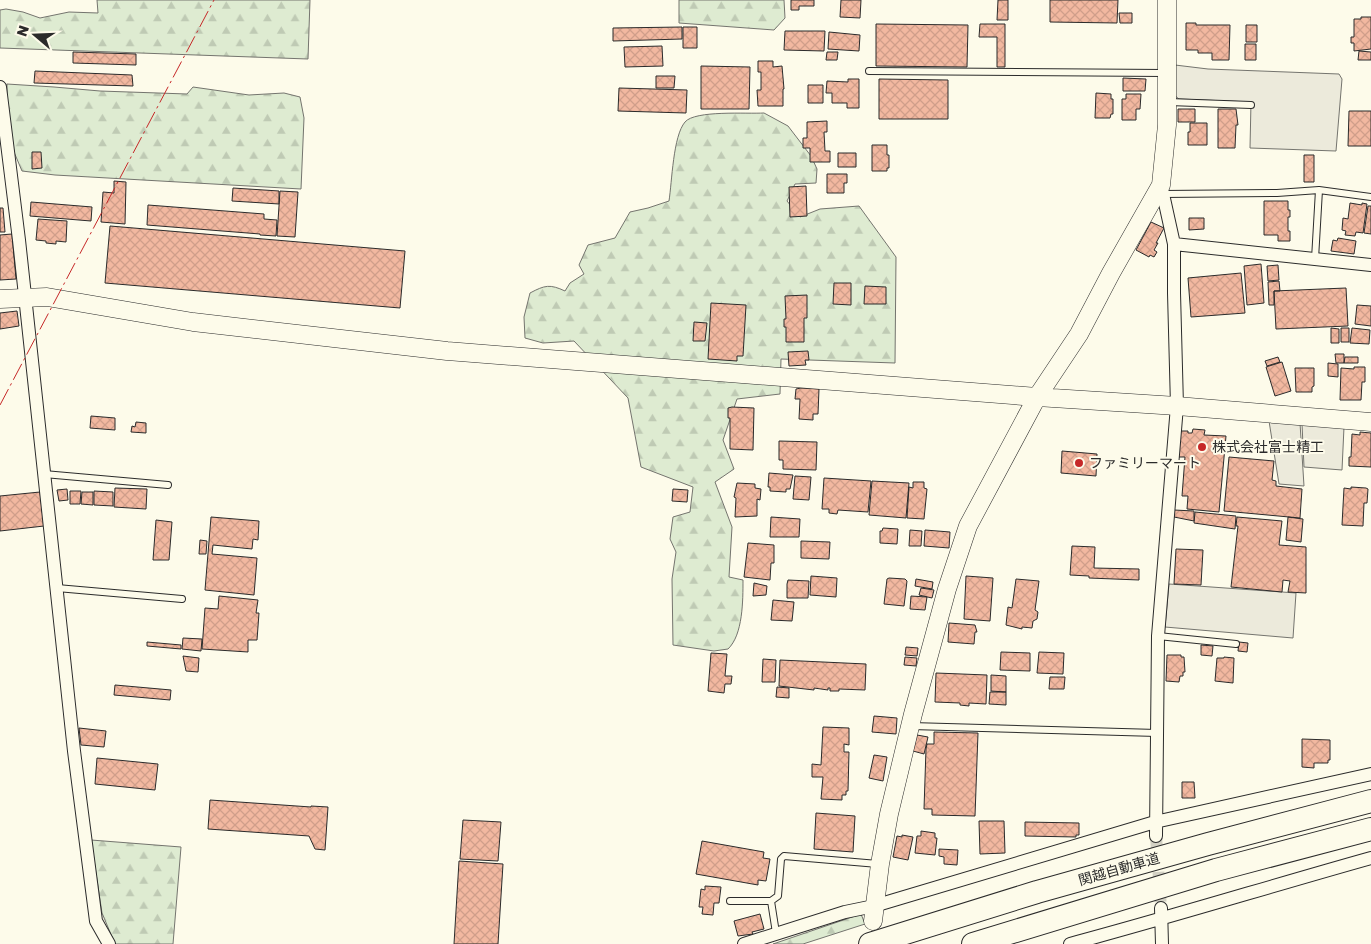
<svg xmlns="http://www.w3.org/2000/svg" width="1371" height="944" viewBox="0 0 1371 944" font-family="'Golos Text','Noto Sans JP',sans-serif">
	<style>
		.forest { fill: url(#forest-firs); stroke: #74746e }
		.parking { fill: #eceadb; stroke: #74746e }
		.building { fill: url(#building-cross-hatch); stroke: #2b2b2b }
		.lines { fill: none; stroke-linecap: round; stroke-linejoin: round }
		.street-tunnel { stroke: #d3d1c4; stroke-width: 12; stroke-dasharray: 12 6; stroke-linecap: butt }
		.lane-casing { stroke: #2b2b2b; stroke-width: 8 }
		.street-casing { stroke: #2b2b2b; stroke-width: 14 }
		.secondary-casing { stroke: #2b2b2b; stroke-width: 19 }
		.highway-casing { stroke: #2b2b2b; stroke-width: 24 }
		.lane { stroke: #fdfbea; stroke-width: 6 }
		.street { stroke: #fdfbea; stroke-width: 12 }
		.secondary { stroke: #fdfbea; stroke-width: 18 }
		.highway { stroke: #fdfbea; stroke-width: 22 }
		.power { stroke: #c62828; stroke-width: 1; stroke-dasharray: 18 4 2.5 4; stroke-linecap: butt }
		.poi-dot { fill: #c62828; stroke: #fdfbea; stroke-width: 2 }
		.labels { text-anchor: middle; stroke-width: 4; stroke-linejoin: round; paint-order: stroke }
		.poi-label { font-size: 14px; fill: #2b2b2b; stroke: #fdfbea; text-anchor: start }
		.street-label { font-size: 14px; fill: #2b2b2b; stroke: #fdfbea }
	</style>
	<defs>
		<pattern id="forest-firs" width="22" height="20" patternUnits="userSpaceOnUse" patternTransform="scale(1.25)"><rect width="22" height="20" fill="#deebd1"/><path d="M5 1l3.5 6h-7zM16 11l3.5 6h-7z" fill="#bfcab4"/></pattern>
		<pattern id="building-cross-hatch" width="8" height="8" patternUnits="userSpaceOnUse" patternTransform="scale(1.25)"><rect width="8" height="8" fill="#f2b8a0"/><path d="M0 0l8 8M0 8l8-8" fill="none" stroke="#d09e8a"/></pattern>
	</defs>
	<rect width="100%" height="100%" fill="#fdfbea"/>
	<path class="forest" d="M97,0H310L308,59L0,48V10L6,9L23,12L40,18L69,12L98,13Z
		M679,0H784L785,18L774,30L679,23Z
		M7,84L54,87L100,91L187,94L193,87L249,95L284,93L300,97L304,118L301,189L55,175L22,171L14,152L7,104Z
		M764,113L788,126L811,156L817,169L816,183L795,184L787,201L800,217L820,209L859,206L896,257L895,363L781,359L780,394L737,399L723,440L734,469L715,482L732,527L729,577L743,580C743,600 743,635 728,649L714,651L673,645L672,579L676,552L670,539L673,517L690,512L693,487L641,467L628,398L574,341L543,343L525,338L524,317L530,293C545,285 550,284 565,291L570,283L584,274L579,265L588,245L615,238L630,212L648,208L669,201C672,182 673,136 685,122C695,110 747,114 764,113Z
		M91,840L181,847L173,944H115L102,913Z
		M861,914L865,924L803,944H773Z"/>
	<path class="parking" d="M1175,65L1208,69L1339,74L1342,79L1336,151L1250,148L1251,102L1179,99L1174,95Z
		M1269,421L1300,423L1304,486L1279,484Z
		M1302,424L1344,427L1342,470L1304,467Z
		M1169,584L1296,593L1293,638L1165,627Z"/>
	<path class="building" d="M791,0H814V6H799V10H791Z
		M841,0H861L860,18L840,17Z
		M998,0H1008V20H997Z
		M1050,0H1118L1117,23L1050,22Z
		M1119,13H1132V23H1120Z
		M1361,17H1371V49L1354,51V43H1351V37H1354V19H1361Z
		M1186,23H1196V25H1230L1229,60H1212V53H1198V50H1186Z
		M876,24L968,25L967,67L876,66Z
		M980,24H1005V67H997V37H979Z
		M1246,25H1257V42H1246Z
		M682,27V39L613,41V28Z
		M683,27H697V48H683Z
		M785,31H825L824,51L784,50Z
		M829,32L860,35L859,51L828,49Z
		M1245,44H1256V60H1245Z
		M662,46L663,66L625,67L624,47Z
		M1359,51L1371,52V60H1358Z
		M73,52L136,54V65L73,63Z
		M827,52H838L837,60H826Z
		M758,61H773V67L782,66L784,89H783V106H758L757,90H761V72H758Z
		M701,66L750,67L749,109H701Z
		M35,71L132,75L133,86L34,83Z
		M656,76H675L674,88H656Z
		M1123,78L1146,79L1145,91H1123Z
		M848,79H859V108H847V103H832V93H826L827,81L848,82Z
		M879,79L948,80V119H879Z
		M808,85H823V103H808Z
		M619,88L687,90L686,113L618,111Z
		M1096,93L1111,94V99H1113V114H1111L1110,118H1095Z
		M1126,94H1141L1140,109H1136V120H1122V99H1126Z
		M1178,109H1195V122H1178Z
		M1218,109H1236L1238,125H1236L1235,148H1218Z
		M1349,111H1371V146H1348Z
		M827,121V132H824L825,151H830V162H810V148H803V138H807V122Z
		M1190,123H1207V145H1188V132H1190Z
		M872,145H887V155H889V168H887V171H872Z
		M32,152H41L42,168L32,169Z
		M838,153H856V167H838Z
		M1304,155H1314V182H1304Z
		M827,174H847V183H844V193H827Z
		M114,181L126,182L125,224L101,222L103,192L114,193Z
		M806,186L807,216L790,217L789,187Z
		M233,188L279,191V204L232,201Z
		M280,191L298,192L295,237L277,236Z
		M1264,201H1288V210H1290V217H1288V231H1290V241H1278V235H1264Z
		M31,202L92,207L91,221L30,216Z
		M1350,203L1362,205V203L1367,204L1363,233L1356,232L1355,236L1345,235L1346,231L1342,230L1343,218L1348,219Z
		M148,205L264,214V219L277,220L276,236L260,235V234L147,225Z
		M1368,206H1371V234L1364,233Z
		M0,208H3L5,232H0Z
		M1189,218H1204V229L1189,230Z
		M38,219L67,221L66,242L56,241V244L46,243V241L36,240Z
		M1151,222L1164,228L1156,243H1158L1154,250L1157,252L1154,257L1150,255L1149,257L1136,250Z
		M110,226L405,251L400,308L105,283Z
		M12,234L16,279L0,280V235Z
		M1338,238L1356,241L1354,254L1331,251L1333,240L1337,241Z
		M1261,264L1264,303L1247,305L1244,266Z
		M1278,265L1279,280L1268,281L1267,266Z
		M1241,273L1245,313L1191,317L1188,278Z
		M1279,281L1280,291H1274V305H1269L1268,282Z
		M834,283H851V305L833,304Z
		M865,286L886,287V304H864Z
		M1346,288L1348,326L1276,329L1274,291Z
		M807,295V318H804V342H786V327H784V319H786L785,296Z
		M711,303L746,305L743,356H737V361L708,359Z
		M1357,305L1371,306V326L1355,324Z
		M17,311L19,326L0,329V313Z
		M694,322L707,323L705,341H693Z
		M1331,328L1339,329V343H1331Z
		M1341,328H1349V342H1341Z
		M1352,328L1370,330L1369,344L1350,343Z
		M808,351L809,360H805L806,365L789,366L788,352Z
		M1335,354H1344V363H1336Z
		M1278,357L1280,362L1267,366L1265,361Z
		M1345,357H1358V363H1344Z
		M1282,362L1291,391L1275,396L1266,367Z
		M1328,363L1338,364V377L1328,376Z
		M1354,367H1365V382H1362L1361,400H1340L1341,368L1354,369Z
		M1295,368H1314V386L1312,387V392H1296Z
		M801,388L819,389L818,414H813V420L799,419L800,399H795L796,389Z
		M732,407L754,408L753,450L730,449V418H728V408Z
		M91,416L115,418V430L90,428Z
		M136,422L146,423V433L131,432L132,426L135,427Z
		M1193,429L1205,430L1204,435L1226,436L1219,512L1187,509L1188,496H1182L1185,457H1177L1179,431H1188V433H1192Z
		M1360,432L1371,433V467L1349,466V457H1351L1352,434L1360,435Z
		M779,441L817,442L816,470L783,469V460H779Z
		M1062,451L1097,454L1096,476L1061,473Z
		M1229,457L1274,461L1272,480L1276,481V486L1302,489L1300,518L1224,511Z
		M769,473L793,475L790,489H786V492L770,491V487H768Z
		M795,476L811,477L809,500L793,499Z
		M824,478L871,481L868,512L838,510L837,514L829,513V509H822Z
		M872,481L909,483L906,518L869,515Z
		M913,482H924V488L927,489L924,519L907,518L909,487L913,488Z
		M737,483L755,484V488L761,489L760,500L757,499V516L735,517L736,498L734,497Z
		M1351,487L1366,488L1368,489L1367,503H1364L1363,526L1342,525L1344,488L1351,489Z
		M115,488L147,489L146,509L114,507Z
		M67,489L68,500L59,501L57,490Z
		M673,489L688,490L687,502L672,501Z
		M70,491H81L80,504H70Z
		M94,491L113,492V506L94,505Z
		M40,492L44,526L0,531V496Z
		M82,492H93V505L81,504Z
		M1174,510L1194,511V521L1174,517Z
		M1195,512L1236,516L1235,529L1194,523Z
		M211,517L259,521L258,540L253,539L252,549L213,545L212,554L257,558L254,595L205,590Z
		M771,517L800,519L799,537H770Z
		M1237,517L1282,521L1279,545L1306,547V593L1288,592L1290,581L1283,580L1282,592L1231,587L1238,526H1236Z
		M1288,517L1303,519L1301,542L1286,540Z
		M156,520L172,522L169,560H153Z
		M883,528L898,529L897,544L880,543V531H882Z
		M910,530L922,531L921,546H909Z
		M925,530L950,532L949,548L924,546Z
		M200,540L207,541L206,554H199Z
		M801,541L830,542L829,559L801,558Z
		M748,543L774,545V563H771L770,580L744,577Z
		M1072,546L1095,547L1094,568L1139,569V580L1089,578V576L1070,575Z
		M1176,549L1203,550L1201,585L1174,584Z
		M811,576L837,578L836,597L810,595Z
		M966,576L993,578L990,621L964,619Z
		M889,578L905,579L907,581L904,606L884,604L887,579Z
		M916,579L933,582L932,589L915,586Z
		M1016,579L1039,581L1035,610L1038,612L1037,619L1033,621L1032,628L1022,627V629L1006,625L1008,607L1012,608Z
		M788,580L809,581L808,598H787V584Z
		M754,583L767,586L766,595L753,596Z
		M921,588L934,590L932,598L919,595Z
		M219,596L258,600L256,613H259L257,640H248V652L202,649L205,608L218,609Z
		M911,596L927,597L925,610L910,609Z
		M773,600L794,602L792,621L771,620Z
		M949,623L975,625L977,632H975L974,644L948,642Z
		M183,638L202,639L201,651L182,649Z
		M147,642L181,645V649L147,646Z
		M1239,642L1248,643L1247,652L1238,651Z
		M1201,645L1213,646L1212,656L1201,655Z
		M906,647L918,648L917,656L905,655Z
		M1001,652L1030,653V671L1000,670Z
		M1039,652L1064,653L1063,674L1037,673Z
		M711,653L727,654L725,676H732L731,684H725L724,693L708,691Z
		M1167,655H1181V657H1184L1185,672H1183V676H1180L1179,682L1166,681Z
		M183,656L199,658L198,672L186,671Z
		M905,657L917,658L916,666L904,665Z
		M1224,657L1234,658L1233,683L1215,681L1217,658H1224Z
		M763,659L776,660L775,682H762Z
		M780,660L866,664L865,690L839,689V691H830V688H828V690L814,688V690L779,686Z
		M936,673L987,675L986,704L969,703V706L960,705V703L935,702Z
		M991,675L1006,676V692L991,691Z
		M1050,677H1065L1064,689H1049Z
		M115,685L171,690L170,700L114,695Z
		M777,687L789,688V698L776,697Z
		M990,692H1006V705L989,704Z
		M874,716L897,718L896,734L872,732Z
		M823,727L849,728V745L844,744V752H849L848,791H846V795H842V800L821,799L823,777H812V764L821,765Z
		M79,728L106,731L104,747L81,745Z
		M934,732L978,733L975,816L932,815V809H924L926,749L927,744H934Z
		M917,735L928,737L924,754L913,751Z
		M1302,739L1330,740V760H1328V763H1314V768L1302,767Z
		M874,755L887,757L883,781L869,778Z
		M97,758L158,764L155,790L95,784Z
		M1182,782H1194L1195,798H1182Z
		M210,800L311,807V806L328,807L325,850L315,849L309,836L208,829Z
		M816,813L855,816L853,852L814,849Z
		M463,820L501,822L498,861L460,859Z
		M979,821H1004L1005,853L980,854Z
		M1025,822L1079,823V835H1076V837L1025,836Z
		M921,831L935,833V838H937L935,855L915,853L917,836H921Z
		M902,835L913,837L908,860L893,857L897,836L902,837Z
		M702,841L764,852L763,858L770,859L766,881L758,880V885L696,874Z
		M939,849L958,850L957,865L944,864V857L939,856Z
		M459,861L503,864L498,944H454Z
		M705,886L721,887L719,903H714L713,915L702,914L703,907H699L701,889L705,890Z
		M760,914L764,929L752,932L753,934L738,936L734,921Z"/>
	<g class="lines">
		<path class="street-tunnel" d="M1156,836L1161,908"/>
		<g class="lane-casing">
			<path id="lane" d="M869,71L1165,73
				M1169,102L1251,105
				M1163,194L1277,193L1319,190L1371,197
				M1315,259L1319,190
				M44,474L168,485
				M57,588L182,599
				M1158,636L1236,644
				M911,726L1157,733
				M730,901H771L778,896L781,859L784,856L878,864
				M771,901L776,933"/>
		</g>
		<g class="street-casing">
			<path id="street" d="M0,87L19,240L74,751L96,921L109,944
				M1174,244L1371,265
				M1156,836L1158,636L1177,406L1174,293V244L1161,185
				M1161,908L1162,944
				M744,944L845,912L874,906L1155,822L1371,774
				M1070,944C1171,917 1271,886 1371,858"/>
		</g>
		<g class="secondary-casing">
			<path id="secondary" d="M0,299L47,297L193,322L447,351L1037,397L1079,334L1111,273L1161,185L1167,125V0
				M873,921L880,864L889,814L913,714L947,589L968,526L1037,397L1177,406L1371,422"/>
		</g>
		<g class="highway-casing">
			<path id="highway" d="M870,944L1037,892L1208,844L1371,801
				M973,944L1216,870L1371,829"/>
		</g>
		<use href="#lane" class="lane"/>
		<use href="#street" class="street"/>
		<use href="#secondary" class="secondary"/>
		<use href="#highway" class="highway"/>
		<path class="power" d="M0,405L214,0"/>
	</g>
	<g class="poi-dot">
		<circle cx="1202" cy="447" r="5"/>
		<circle cx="1079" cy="463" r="5"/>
	</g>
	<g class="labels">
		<g class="poi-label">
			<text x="1212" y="452">株式会社富士精工</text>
			<text x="1089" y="468">ファミリーマート</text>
		</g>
		<g class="street-label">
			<text transform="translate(1119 869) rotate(-16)" y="5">関越自動車道</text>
		</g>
	</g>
	<g transform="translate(35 35) rotate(289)" stroke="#fdfbea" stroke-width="4" paint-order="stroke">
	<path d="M0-4L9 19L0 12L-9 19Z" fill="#2b2b2b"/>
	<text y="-8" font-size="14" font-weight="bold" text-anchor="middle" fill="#2b2b2b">N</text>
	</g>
</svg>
